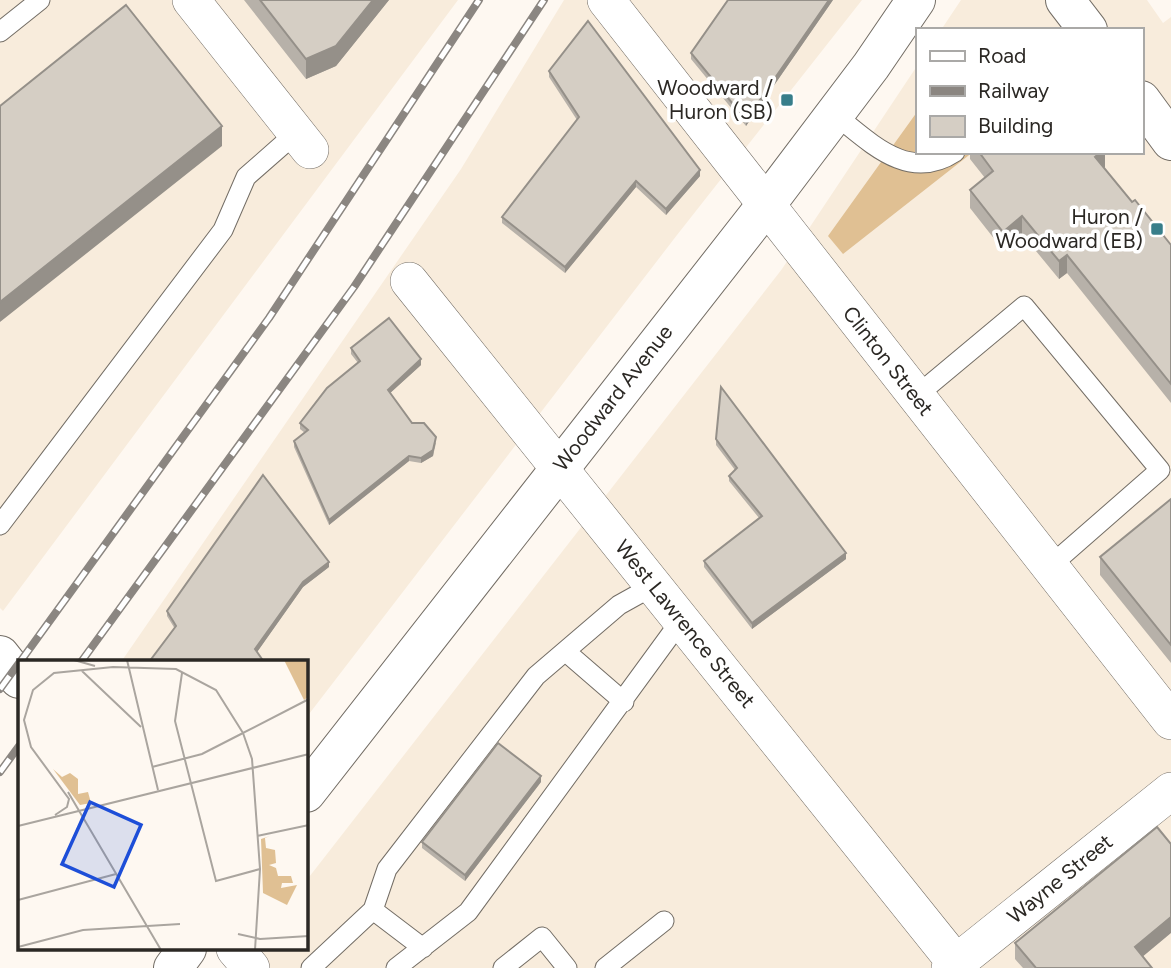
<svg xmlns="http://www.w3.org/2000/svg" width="1171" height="968" viewBox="0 0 1171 968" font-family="Figtree,sans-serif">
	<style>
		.built { fill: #f8ecdc }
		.green { fill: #e0c093 }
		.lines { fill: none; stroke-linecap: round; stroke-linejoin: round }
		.service-casing { stroke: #736d65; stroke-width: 21 }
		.minor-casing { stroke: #736d65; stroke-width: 38 }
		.tertiary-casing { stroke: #736d65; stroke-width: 40 }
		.primary-casing { stroke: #736d65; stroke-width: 40 }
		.trunk-casing { stroke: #736d65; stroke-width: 40 }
		.service { stroke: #fff; stroke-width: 19 }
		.minor { stroke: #fff; stroke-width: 37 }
		.tertiary { stroke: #fff; stroke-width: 38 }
		.primary { stroke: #fff; stroke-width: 38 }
		.trunk { stroke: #fff; stroke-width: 38 }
		.rail-casing { stroke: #8b8681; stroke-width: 8 }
		.rail { stroke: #fff; stroke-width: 5; stroke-dasharray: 16; stroke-linecap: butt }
		.wall { fill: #b7b1a9 }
		.shaded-wall { fill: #959089 }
		.building { fill: #d5cec4; stroke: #959089; stroke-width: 2 }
		.poi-dot { fill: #387e8a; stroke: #fff; stroke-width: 2.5 }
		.labels { text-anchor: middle; stroke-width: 7; stroke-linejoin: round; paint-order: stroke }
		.poi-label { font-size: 21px; fill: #2b2824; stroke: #fff; text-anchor: end }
		.street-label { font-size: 21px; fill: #2b2824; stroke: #fff }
		.inset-road { fill: none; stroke: #aaa59f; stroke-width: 2 }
		.view { fill: #1d4ed8; fill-opacity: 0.15; stroke: #1d4ed8; stroke-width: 3.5 }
		.inset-edge { fill: none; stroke: #2b2824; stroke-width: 3.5 }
	</style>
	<rect width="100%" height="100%" fill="#fef8f1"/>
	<path class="built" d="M0,0H458L3,611L0,608Z
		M564,0H862L677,235L306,718V662H121L461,169Z
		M961,0H1147L1163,23L1171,17V968H238L253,949H306V881L782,269L917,66V152H1141V30H941Z"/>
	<path class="green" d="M917,112V152H973L843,254L828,236Z"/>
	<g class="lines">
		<g class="service-casing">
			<path id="service" d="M0,32L40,0
				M834,114C870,142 908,183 955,152
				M915,397L1024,306L1160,470L1049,567
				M0,525L223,230L246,177L296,133
				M565,651L624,702
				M373,910L423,948
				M311,968L373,910L387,869L536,676L619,605L655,585
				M396,968L468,912L682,619
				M503,968L542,937L567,968
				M605,968L664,921"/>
		</g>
		<g class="minor-casing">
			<path id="minor" d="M191,0L310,150
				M606,0L1171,721
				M409,281L960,968
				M235,949L251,968
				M950,968L1171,791"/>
		</g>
		<g class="tertiary-casing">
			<path id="tertiary" d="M0,655L19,679"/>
		</g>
		<g class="primary-casing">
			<path id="primary" d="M306,793L766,205L871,66L916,0
				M173,968L187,949"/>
		</g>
		<g class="trunk-casing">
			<path id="trunk" d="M1065,0L1088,30
				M1141,100L1171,141"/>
		</g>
		<use href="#service" class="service"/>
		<use href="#minor" class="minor"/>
		<use href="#tertiary" class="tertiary"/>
		<use href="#primary" class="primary"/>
		<use href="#trunk" class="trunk"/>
		<g class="rail-casing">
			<path id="rail" d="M20,662L269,318L479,0
				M81,662L354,287L544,0
				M0,689L19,663
				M0,772L19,746"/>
		</g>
		<use href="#rail" class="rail"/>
	</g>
	<path class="wall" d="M244,0H389L336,66L306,79Z
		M833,0L746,126L691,59V53Z
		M549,71L700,176L666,215L636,187L565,273L502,223V217L577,120L549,77Z
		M970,152H1105V167L1104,168L1132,202L1171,245V403L1067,273L1059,279L1022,234L1003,250L970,208V190L985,178L970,159Z
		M351,348L421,365L390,393L412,423L436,443L433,456L421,463L409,461L329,525L294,447V441L305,433L300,429V423L358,363L351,354Z
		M716,439L846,559L752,629L704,567V561L759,518L729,481V476L735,470L716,445Z
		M1171,499V663L1100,575V557Z
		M329,567L303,587L257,652L175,629L167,616V611Z
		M541,782L465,881L422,848V842Z
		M1015,943L1143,956L1152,968H1023L1015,959Z"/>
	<path class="shaded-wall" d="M373,0H389L336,66L306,79V59Z
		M829,0H833L746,126V120Z
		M222,126V146L0,322V302Z
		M1101,152H1105V167L1095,175V157Z
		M700,170V176L666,215V209Z
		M636,181V187L565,273V267Z
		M1022,216V234L1003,250V232Z
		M1067,255V273L1059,279V261Z
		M421,359V365L388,395V390Z
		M436,437L433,456L421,463V458Z
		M409,456V461L329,525V520Z
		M846,553V559L752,629V623Z
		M329,562V567L303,587L255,655V649L303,582Z
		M541,776V782L465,881V875Z
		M1171,917V933L1135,963V947Z"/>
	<path class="building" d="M260,0H373L336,46L306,59Z
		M728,0H829L746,120L691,53Z
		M126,5L222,126L0,302V106Z
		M588,21L700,170L666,209L636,181L565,267L502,217L579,117L549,71Z
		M979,152H1101L1095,157L1132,202L1135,200L1171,245V384L1067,255L1059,261L1022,216L1003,232L970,190L993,171Z
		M389,318L421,359L388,390L412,423H424L436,437L433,450L421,458L409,456L329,520L294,441L308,430L300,423L327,388L360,361L351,348Z
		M721,387L846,553L752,623L704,561L762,516L729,476L737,468L716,439Z
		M263,475L329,562L303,582L255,649L264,662H149L176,626L167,611Z
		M1171,499V645L1100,557Z
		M498,743L541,776L465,875L422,842Z
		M1157,827L1171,844V917L1135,947L1152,968H1036L1015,943Z"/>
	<g class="poi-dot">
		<rect x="780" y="93" width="14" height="14" rx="3.5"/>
		<rect x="1150" y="222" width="14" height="14" rx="3.5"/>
	</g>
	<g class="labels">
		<g class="poi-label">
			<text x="773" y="95">Woodward /<tspan x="773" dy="24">Huron (SB)</tspan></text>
			<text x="1143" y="224">Huron /<tspan x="1143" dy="24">Woodward (EB)</tspan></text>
		</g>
		<g class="street-label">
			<text transform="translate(888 361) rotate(52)" y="7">Clinton Street</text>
			<text transform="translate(613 398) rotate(-52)" y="7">Woodward Avenue</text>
			<text transform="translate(685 624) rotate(51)" y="7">West Lawrence Street</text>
			<text transform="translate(1060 879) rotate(-39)" y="7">Wayne Street</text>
		</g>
	</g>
	<g transform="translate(18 660)">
		<rect width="290" height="290" fill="#fef8f1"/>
		<path d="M266,0H290V37L286,40ZM35,109L44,117L52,113L60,119V134L70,132L73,143L62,145ZM252,176L247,178L248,188L257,190L258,203L251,205L258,208L260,216H273L275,223H264L263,228L279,225L269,245L245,233L243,179Z" fill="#e0c093"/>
		<path class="inset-road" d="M56,0L77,6M109,0L140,130M64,11L123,67M164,13L157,61L198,221L242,209M225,73L234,99L242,209L237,290M134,107L184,94L225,73M50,132L143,290M37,155L49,147L51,139L13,87L6,60L15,30L36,13L95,7L158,9L198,30L225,73L291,39M0,166L291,94M239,176L291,165M0,240L98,214M220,274L242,279L291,276M0,287L65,270L162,264"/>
		<path class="view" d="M72,142L123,165L96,227L44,204Z"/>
		<rect width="290" height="290" class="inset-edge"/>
	</g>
	<rect x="916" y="28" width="228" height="126" fill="#ffffff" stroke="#aaa9a7" stroke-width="2"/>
	<rect x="930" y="51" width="35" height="10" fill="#ffffff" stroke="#aaa9a7" stroke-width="2"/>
	<text x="978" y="63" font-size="21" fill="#2b2824">Road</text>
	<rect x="930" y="86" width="35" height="10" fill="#8b8681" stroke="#aaa9a7" stroke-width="2"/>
	<text x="978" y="98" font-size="21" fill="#2b2824">Railway</text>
	<rect x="930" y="116" width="35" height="21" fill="#d5cec4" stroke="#aaa9a7" stroke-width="2"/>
	<text x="978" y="133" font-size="21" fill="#2b2824">Building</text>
</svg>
